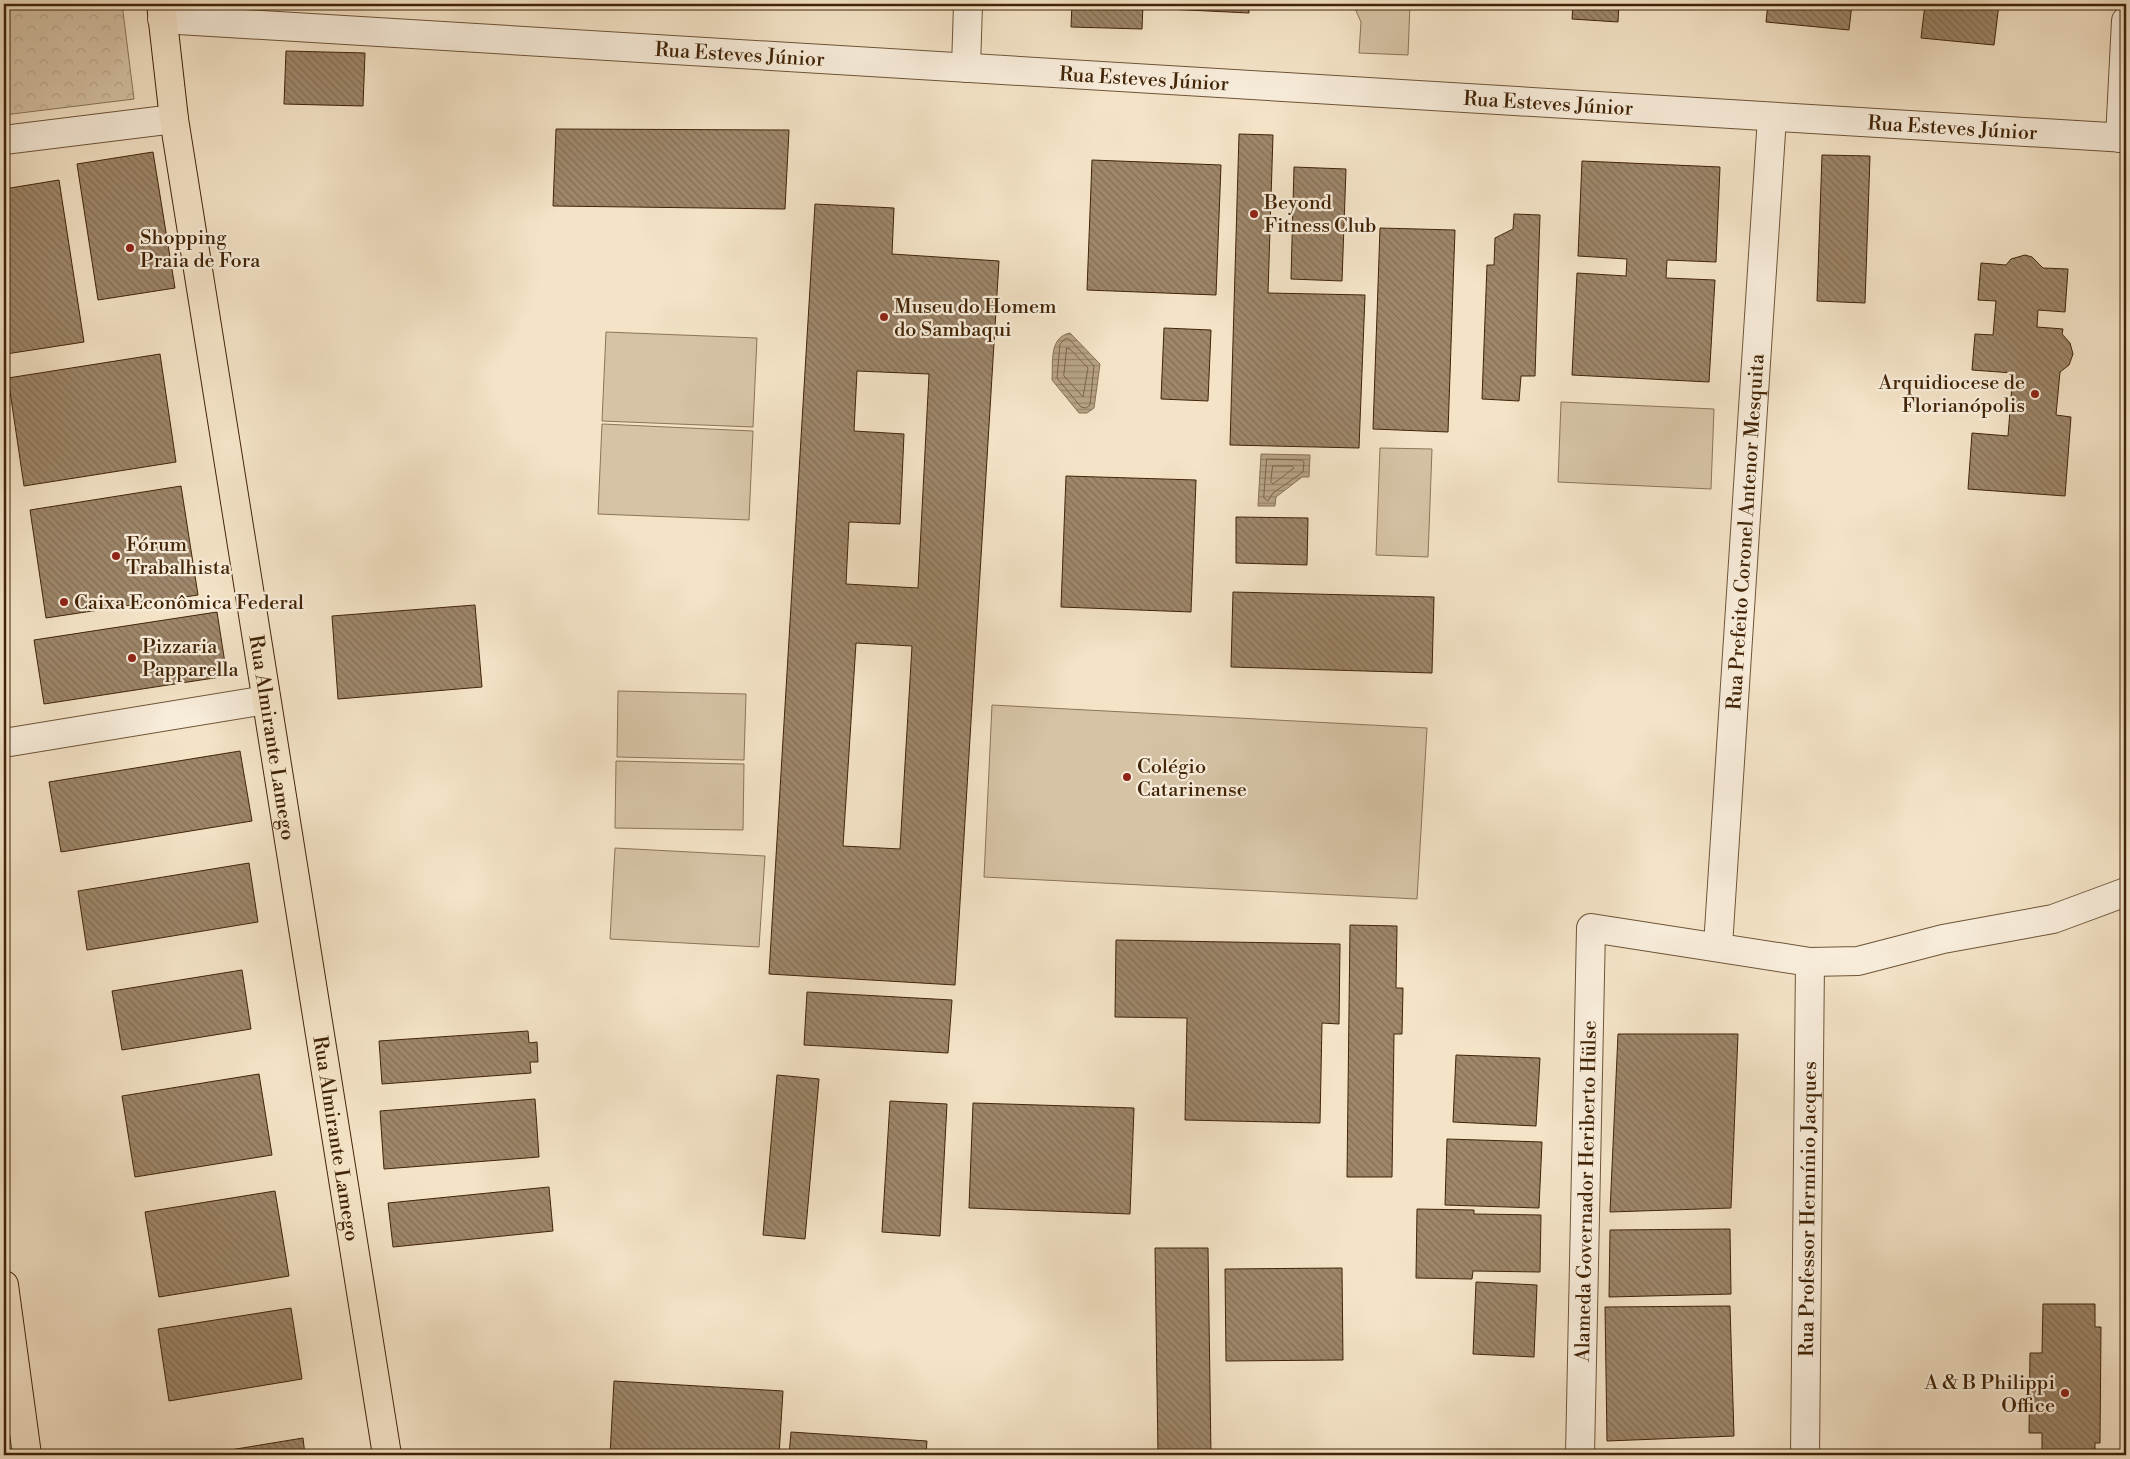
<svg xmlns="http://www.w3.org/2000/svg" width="2130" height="1459" viewBox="0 0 2130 1459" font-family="'Libre Bodoni',serif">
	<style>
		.green { fill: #d6c3a6; stroke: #8c7456 }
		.park { fill: url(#park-crowns); stroke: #8c7456 }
		.water { fill: url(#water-rules); stroke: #887053 }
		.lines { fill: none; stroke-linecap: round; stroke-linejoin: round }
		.shore { stroke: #7c6346; stroke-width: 1 }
		.building { fill: url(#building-back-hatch); stroke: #412407; fill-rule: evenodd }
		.minor-casing { stroke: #6e5437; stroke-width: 30 }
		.major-casing { stroke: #412407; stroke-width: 30 }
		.minor { stroke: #f8eddb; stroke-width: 28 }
		.major { stroke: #f4e3c7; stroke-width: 28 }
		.poi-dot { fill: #8f2418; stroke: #f8eddb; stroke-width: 2 }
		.labels { text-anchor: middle; stroke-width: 4.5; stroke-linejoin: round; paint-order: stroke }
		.street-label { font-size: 20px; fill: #412407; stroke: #f8eddb }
		.poi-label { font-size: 20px; fill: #412407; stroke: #f8eddb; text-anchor: start }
	</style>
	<defs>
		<pattern id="park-crowns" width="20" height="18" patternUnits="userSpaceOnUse" patternTransform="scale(1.25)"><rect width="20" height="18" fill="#d6c3a6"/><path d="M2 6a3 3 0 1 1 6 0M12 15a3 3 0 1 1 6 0" fill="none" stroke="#b9a78d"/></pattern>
		<pattern id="water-rules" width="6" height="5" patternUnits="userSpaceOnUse" patternTransform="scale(1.25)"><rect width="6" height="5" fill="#b7a286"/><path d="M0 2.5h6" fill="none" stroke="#96846c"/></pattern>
		<pattern id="building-back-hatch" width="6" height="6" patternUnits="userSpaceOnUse" patternTransform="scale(1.25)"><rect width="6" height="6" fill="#9e876b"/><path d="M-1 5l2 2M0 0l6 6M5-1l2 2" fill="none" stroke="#826e56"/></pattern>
	</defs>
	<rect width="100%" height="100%" fill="#f4e3c7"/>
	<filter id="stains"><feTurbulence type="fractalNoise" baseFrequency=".004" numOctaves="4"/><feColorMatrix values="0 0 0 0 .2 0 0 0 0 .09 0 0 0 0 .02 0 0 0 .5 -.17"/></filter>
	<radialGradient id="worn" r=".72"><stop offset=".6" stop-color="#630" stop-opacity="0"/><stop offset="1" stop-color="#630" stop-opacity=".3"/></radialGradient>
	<path class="green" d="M1353,4H1410L1408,55L1359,53L1361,22Z
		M606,332L757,338L753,427L602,421Z
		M1561,402L1714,409L1711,489L1558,482Z
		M602,424L753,431L749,520L598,514Z
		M1380,448L1432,449L1428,557L1376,555Z
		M618,691L746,694L744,760L617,757Z
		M992,705L1427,728L1417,899L984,877Z
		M616,761L744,764L743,830L615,828Z
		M615,848L765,856L759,947L610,939Z"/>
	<path class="park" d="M4,4H122L134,99L4,115Z"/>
	<path class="water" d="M1070,333L1100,364L1094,408L1087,413H1079L1052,380C1053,362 1049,337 1070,333Z
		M1261,454L1310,455L1309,477H1302L1276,497L1275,506H1258Z"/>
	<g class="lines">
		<path class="shore" d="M1069,339L1094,366L1090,405L1086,408L1081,407L1057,378L1060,344L1065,339Z
			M1067,348L1070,349L1088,368L1083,397L1064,376Z
			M1267,459L1302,460L1304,462L1303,472L1273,493L1268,501L1264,498Z
			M1273,466H1292L1294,468L1273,484L1271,482Z"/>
	</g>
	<path class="building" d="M1072,4H1143L1142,29L1071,27Z
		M1167,4H1249V13L1167,9Z
		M1573,4H1619L1618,22L1572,19Z
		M1768,4H1852L1849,30L1766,22Z
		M1925,4H1999L1994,45L1921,38Z
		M286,51L365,53L363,106L284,104Z
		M556,129L789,130L785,209L553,206Z
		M1239,134L1273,135L1268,293L1365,295L1359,448L1230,445Z
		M153,152L175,288L98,300L77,164Z
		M1822,155L1870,156L1865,303L1817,301Z
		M1092,160L1221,165L1216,295L1087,290Z
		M1582,161L1720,167L1716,262L1667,260L1666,278L1715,280L1709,382L1572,375L1577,273L1626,276L1627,259L1578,256Z
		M1294,167L1346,169L1342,281L1291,279Z
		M59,180L84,342L6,354L4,337V189Z
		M815,204L894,208L892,254L999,261L955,985L769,974ZM857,371L929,374L918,588L846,584L849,522L900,524L904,434L854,431ZM856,643L912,646L900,849L843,846Z
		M1514,214L1540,215L1535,376H1521L1519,401L1482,399L1487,265H1494L1495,238L1513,229Z
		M1380,228L1455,230L1448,432L1373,429Z
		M2025,255L2032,257L2043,268L2068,269L2065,312L2038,310L2037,327L2063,329L2062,334L2070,343L2073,354L2069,365L2060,372L2056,415L2071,417L2065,496L1968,489L1972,433L2008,436L2013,373L1972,370L1975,334L1993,335L1996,301L1978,300L1981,263L2006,265L2011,259Z
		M1164,328L1211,330L1208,401L1161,399Z
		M160,354L176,462L24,486L8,378Z
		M1066,476L1196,480L1191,612L1061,607Z
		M181,486L198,595L46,618L30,510Z
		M1236,517L1308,518L1307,565L1236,563Z
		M1233,592L1434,597L1432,673L1231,667Z
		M475,605L482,687L338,699L332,616Z
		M217,612L227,676L44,704L34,640Z
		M240,751L252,821L61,852L49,782Z
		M249,863L258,922L87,950L78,891Z
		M1350,925L1397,926L1396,988H1403L1402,1034H1394L1392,1177H1347Z
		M1116,940L1340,944L1339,1024L1322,1023L1320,1123L1185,1120L1187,1018L1115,1017Z
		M242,970L251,1029L122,1050L112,991Z
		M807,992L952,1000L948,1053L804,1045Z
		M528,1031L529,1043L537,1042L538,1062H530L531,1073L382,1084L379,1041Z
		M1618,1034H1738L1731,1208L1610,1212Z
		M1456,1055L1540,1058L1536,1126L1453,1122Z
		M259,1074L272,1155L135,1177L122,1096Z
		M777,1075L819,1079L805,1239L763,1235Z
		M535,1099L539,1157L384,1169L380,1111Z
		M890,1101L947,1104L940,1236L882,1232Z
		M973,1103L1134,1108L1130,1214L969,1208Z
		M1447,1139L1542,1142L1539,1208L1445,1205Z
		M549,1187L553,1231L393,1247L388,1203Z
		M275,1191L289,1276L159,1297L145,1212Z
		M1417,1209L1474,1210V1214L1541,1215L1540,1272L1473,1271L1472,1279L1416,1278Z
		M1730,1229L1731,1294L1609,1297L1610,1230Z
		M1155,1248H1208L1211,1455H1158Z
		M1342,1268L1343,1360L1226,1361L1225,1269Z
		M1476,1282L1537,1285L1534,1357L1473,1354Z
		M2043,1304H2095V1327H2101L2100,1443H2095V1455H2042V1433H2029L2030,1353H2042Z
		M1730,1306L1734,1436L1607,1441L1605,1307Z
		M291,1308L302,1379L169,1401L158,1329Z
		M614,1381L783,1391L779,1455H610Z
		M791,1432L927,1441L926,1455H789Z
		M303,1438L305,1455H212V1453Z"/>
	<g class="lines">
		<g class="minor-casing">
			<g id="minor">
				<path id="s1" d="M162,19L2126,138"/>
				<path d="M966,68L968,4"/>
				<path d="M2120,138L2126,21"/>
				<path d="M4,140L174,119"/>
				<path d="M4,743L266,700"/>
				<path id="s2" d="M1718,946L1772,117"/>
				<path id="s3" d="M1580,1455L1591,928L1810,962L1858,961L1943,939L2053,919L2126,892"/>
				<path id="s4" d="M1805,1455L1810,962"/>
			</g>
		</g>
		<g class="major-casing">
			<g id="major">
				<path id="s5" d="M161,4L174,119L387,1455"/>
				<path d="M4,1285L27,1455"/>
			</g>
		</g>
		<use href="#minor" class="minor"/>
		<use href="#major" class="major"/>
	</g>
	<g class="poi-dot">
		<circle cx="1254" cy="214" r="5"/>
		<circle cx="130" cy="248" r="5"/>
		<circle cx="884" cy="317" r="5"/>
		<circle cx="2035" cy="394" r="5"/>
		<circle cx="116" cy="556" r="5"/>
		<circle cx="64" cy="602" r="5"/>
		<circle cx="132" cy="658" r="5"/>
		<circle cx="1127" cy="777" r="5"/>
		<circle cx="2065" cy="1393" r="5"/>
	</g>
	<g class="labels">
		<g class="street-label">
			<text dy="7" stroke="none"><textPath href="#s1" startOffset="579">Rua Esteves Júnior</textPath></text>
			<text dy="7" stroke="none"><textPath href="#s1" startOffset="984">Rua Esteves Júnior</textPath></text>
			<text dy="7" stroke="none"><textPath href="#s1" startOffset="1389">Rua Esteves Júnior</textPath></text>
			<text dy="7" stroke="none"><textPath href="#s1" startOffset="1794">Rua Esteves Júnior</textPath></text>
			<text dy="7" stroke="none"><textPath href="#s2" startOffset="415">Rua Prefeito Coronel Antenor Mesquita</textPath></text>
			<text dy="7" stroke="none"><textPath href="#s5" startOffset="742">Rua Almirante Lamego</textPath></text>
			<text dy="7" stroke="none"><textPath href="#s5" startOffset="1148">Rua Almirante Lamego</textPath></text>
			<text dy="7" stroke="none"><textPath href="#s3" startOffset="264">Alameda Governador Heriberto Hülse</textPath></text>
			<text dy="7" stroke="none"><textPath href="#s4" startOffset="246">Rua Professor Hermínio Jacques</textPath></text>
		</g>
		<g class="poi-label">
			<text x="1264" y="209">Beyond<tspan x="1264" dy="23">Fitness Club</tspan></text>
			<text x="140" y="244">Shopping<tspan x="140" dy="23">Praia de Fora</tspan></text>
			<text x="894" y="313">Museu do Homem<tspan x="894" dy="23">do Sambaqui</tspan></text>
			<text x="2025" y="389" text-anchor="end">Arquidiocese de<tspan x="2025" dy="23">Florianópolis</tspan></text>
			<text x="126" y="551">Fórum<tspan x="126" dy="23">Trabalhista</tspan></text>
			<text x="74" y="609">Caixa Econômica Federal</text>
			<text x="142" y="653">Pizzaria<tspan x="142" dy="23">Papparella</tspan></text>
			<text x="1137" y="773">Colégio<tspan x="1137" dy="23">Catarinense</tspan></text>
			<text x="2055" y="1389" text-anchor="end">A &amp; B Philippi<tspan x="2055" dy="23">Office</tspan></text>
		</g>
	</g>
	<rect width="2130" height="1459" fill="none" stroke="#f4e3c7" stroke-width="20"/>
	<rect x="5" y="5" width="2120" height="1449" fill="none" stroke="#412407" stroke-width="2.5"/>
	<rect x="10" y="10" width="2110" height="1439" fill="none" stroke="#412407"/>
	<rect width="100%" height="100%" filter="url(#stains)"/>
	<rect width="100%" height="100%" fill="url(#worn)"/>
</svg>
